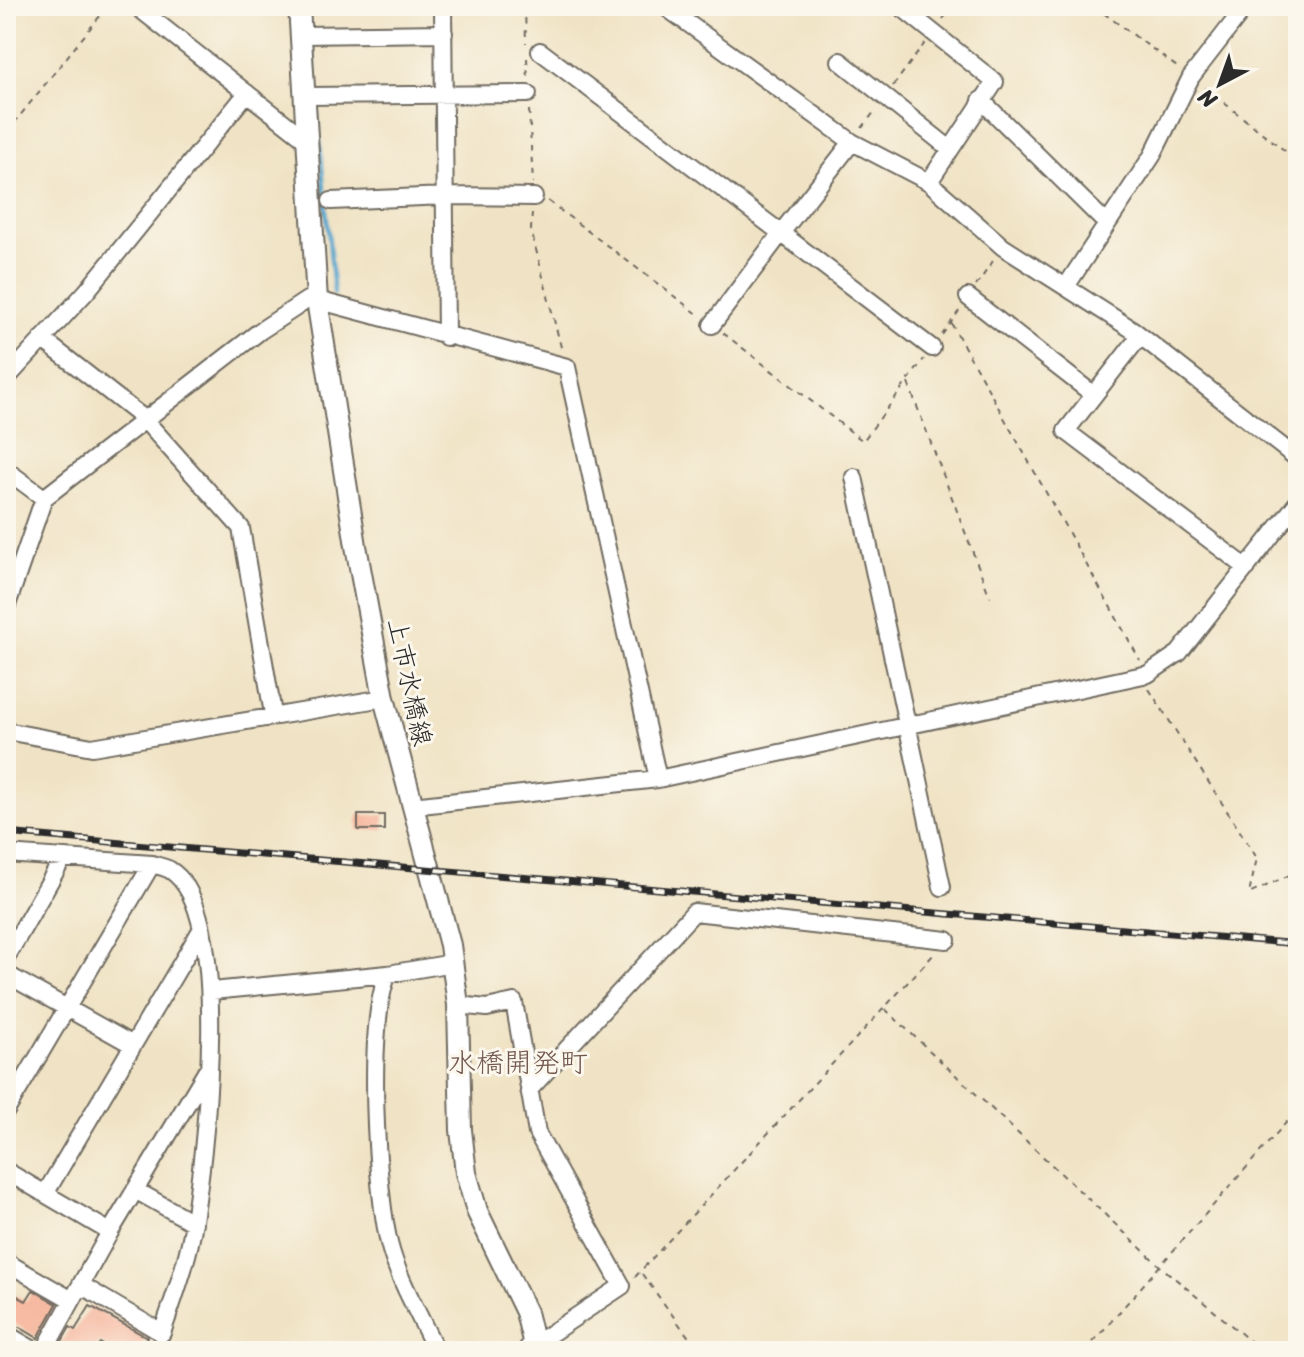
<svg xmlns="http://www.w3.org/2000/svg" width="1304" height="1357" viewBox="0 0 1304 1357" font-family="Sriracha,'Klee One',sans-serif">
	<style>
		.lines { fill: none; stroke-linecap: round; stroke-linejoin: round }
		.stream { stroke: #52a4cd; stroke-width: 4 }
		.building { fill: #f5ac91 }
		.minor-casing { stroke: #706b61; stroke-width: 20 }
		.major-casing { stroke: #706b61; stroke-width: 24 }
		.path { stroke: #706b61; stroke-width: 2; stroke-dasharray: 6 6; stroke-linecap: butt }
		.minor { stroke: #fff; stroke-width: 16 }
		.major { stroke: #fff; stroke-width: 20 }
		.rail-casing { stroke: #2b2b2b; stroke-width: 7 }
		.rail { stroke: #fbf7ec; stroke-width: 4; stroke-dasharray: 12; stroke-linecap: butt }
		.labels { text-anchor: middle; stroke-width: 6; stroke-linejoin: round; paint-order: stroke }
		.street-label { font-size: 26px; fill: #2b2b2b; stroke: #fbf7ec }
		.neighbourhood-label { font-size: 28px; fill: #72584f; stroke: #fbf7ec }
	</style>
	<rect width="100%" height="100%" fill="#fbf7ec"/>
	<filter id="ink" filterUnits="userSpaceOnUse"><feTurbulence type="fractalNoise" baseFrequency=".0125" numOctaves="2"/><feDisplacementMap in="SourceGraphic" scale="16" xChannelSelector="R" yChannelSelector="G"/><feConvolveMatrix kernelMatrix="1 2 1 2 8 2 1 2 1" color-interpolation-filters="sRGB"/></filter>
	<filter id="wash" filterUnits="userSpaceOnUse"><feTurbulence type="fractalNoise" baseFrequency=".006" numOctaves="4" result="noise"/><feDisplacementMap in="SourceGraphic" scale="32" xChannelSelector="R" yChannelSelector="G"/><feGaussianBlur stdDeviation="1.8" result="paint"/><feColorMatrix in="noise" values="0 0 0 0 0 0 0 0 0 0 0 0 0 0 0 0 0 1.4 0 .05"/><feComposite in="paint" operator="in"/></filter>
	<g filter="url(#wash)">
		<rect width="100%" height="100%" fill="#f0e3c5"/>
		<g class="lines">
			<path class="stream" d="M312,40L316,91
				M316,100L334,294"/>
		</g>
		<g id="blocks">
			<path class="building" d="M358,815H384V830H358Z
				M6,1290L26,1301L33,1290L57,1304L38,1338L6,1319Z
				M90,1306L147,1337L138,1351H113L100,1343L93,1351L57,1350L70,1327L75,1330Z"/>
		</g>
	</g>
	<g filter="url(#ink)">
		<use href="#blocks" fill-opacity="0" stroke="#706b61" stroke-width="2"/>
		<g class="lines">
			<g class="minor-casing">
				<path id="minor" d="M136,6L309,142
					M443,6L446,337
					M664,6L852,142L929,182L1003,247L1133,330L1298,459
					M900,6L995,82L929,182
					M301,35L444,33
					M540,51L781,233L712,325
					M840,61L950,149
					M306,96L528,94
					M981,100L1107,224
					M852,142L781,233L932,348
					M331,201L445,196L534,197
					M1067,285L1152,156L1191,77L1246,6
					M968,297L1094,395
					M1140,336L1066,431L1247,568
					M42,339L143,418L241,528L273,714
					M6,379L86,292L247,93
					M6,470L44,498
					M854,477L942,887
					M6,608L44,498L260,331L307,300H317L567,367L658,779
					M6,731L92,747L384,698
					M412,806L658,779L1148,674L1179,653L1298,502
					M6,854L152,864C157,866 165,867 170,870C235,910 204,1153 194,1221C189,1258 174,1297 162,1333L81,1285
					M6,958L62,860
					M6,974L131,1044
					M212,991L388,974
					M458,1005L487,1008L514,1002L537,1133L622,1286L544,1338L533,1341
					M529,1090L694,912L947,940
					M6,1111L152,864
					M6,1171L110,1232
					M135,1190L194,1223
					M45,1194L201,930
					M6,1262L72,1300
					M6,1334L35,1351
					M44,1351L110,1232L206,1072
					M436,1351C421,1317 398,1280 389,1243C376,1189 366,1023 388,974L453,963"/>
			</g>
			<g class="major-casing">
				<path id="major" d="M299,6L317,300L356,546L384,698L450,945L458,1005L461,1130L466,1173L477,1211L526,1312L533,1341L529,1351"/>
			</g>
			<path class="path" d="M525,6L526,43
				M1094,6L1177,67
				M1294,6L1298,9
				M943,19L953,6
				M527,58L528,79
				M893,86L925,43
				M1205,88L1298,161
				M529,110L533,183
				M862,128L875,111
				M6,133L108,6
				M548,201L699,315
				M532,213L531,230L562,351
				M976,286L995,258
				M951,323L1140,660
				M723,333L863,441L924,359
				M942,335L959,311
				M908,383L990,597
				M1149,689L1257,858L1249,894L1298,871
				M885,1009L1160,1266L1262,1351
				M642,1274L699,1351
				M635,1277L935,953
				M1085,1351L1298,1109"/>
			<use href="#minor" class="minor"/>
			<use href="#major" class="major"/>
			<g class="rail-casing">
				<path id="rail" d="M6,833L1298,944"/>
			</g>
			<use href="#rail" class="rail"/>
		</g>
	</g>
	<g class="labels">
		<g class="street-label">
			<text transform="translate(410 682) rotate(78)" y="9">上市水橋線</text>
		</g>
		<g class="neighbourhood-label">
			<text x="518" y="1072">水橋開発町</text>
		</g>
	</g>
	<rect width="1304" height="1357" fill="none" stroke="#fbf7ec" stroke-width="32"/>
	<g transform="translate(1220 84) rotate(221)" stroke="#fbf7ec" stroke-width="6" paint-order="stroke">
	<path d="M0-6L14 30L0 20L-14 30Z" fill="#2b2b2b"/>
	<text y="-12" font-size="22" font-weight="bold" text-anchor="middle" fill="#2b2b2b">N</text>
	</g>
</svg>
